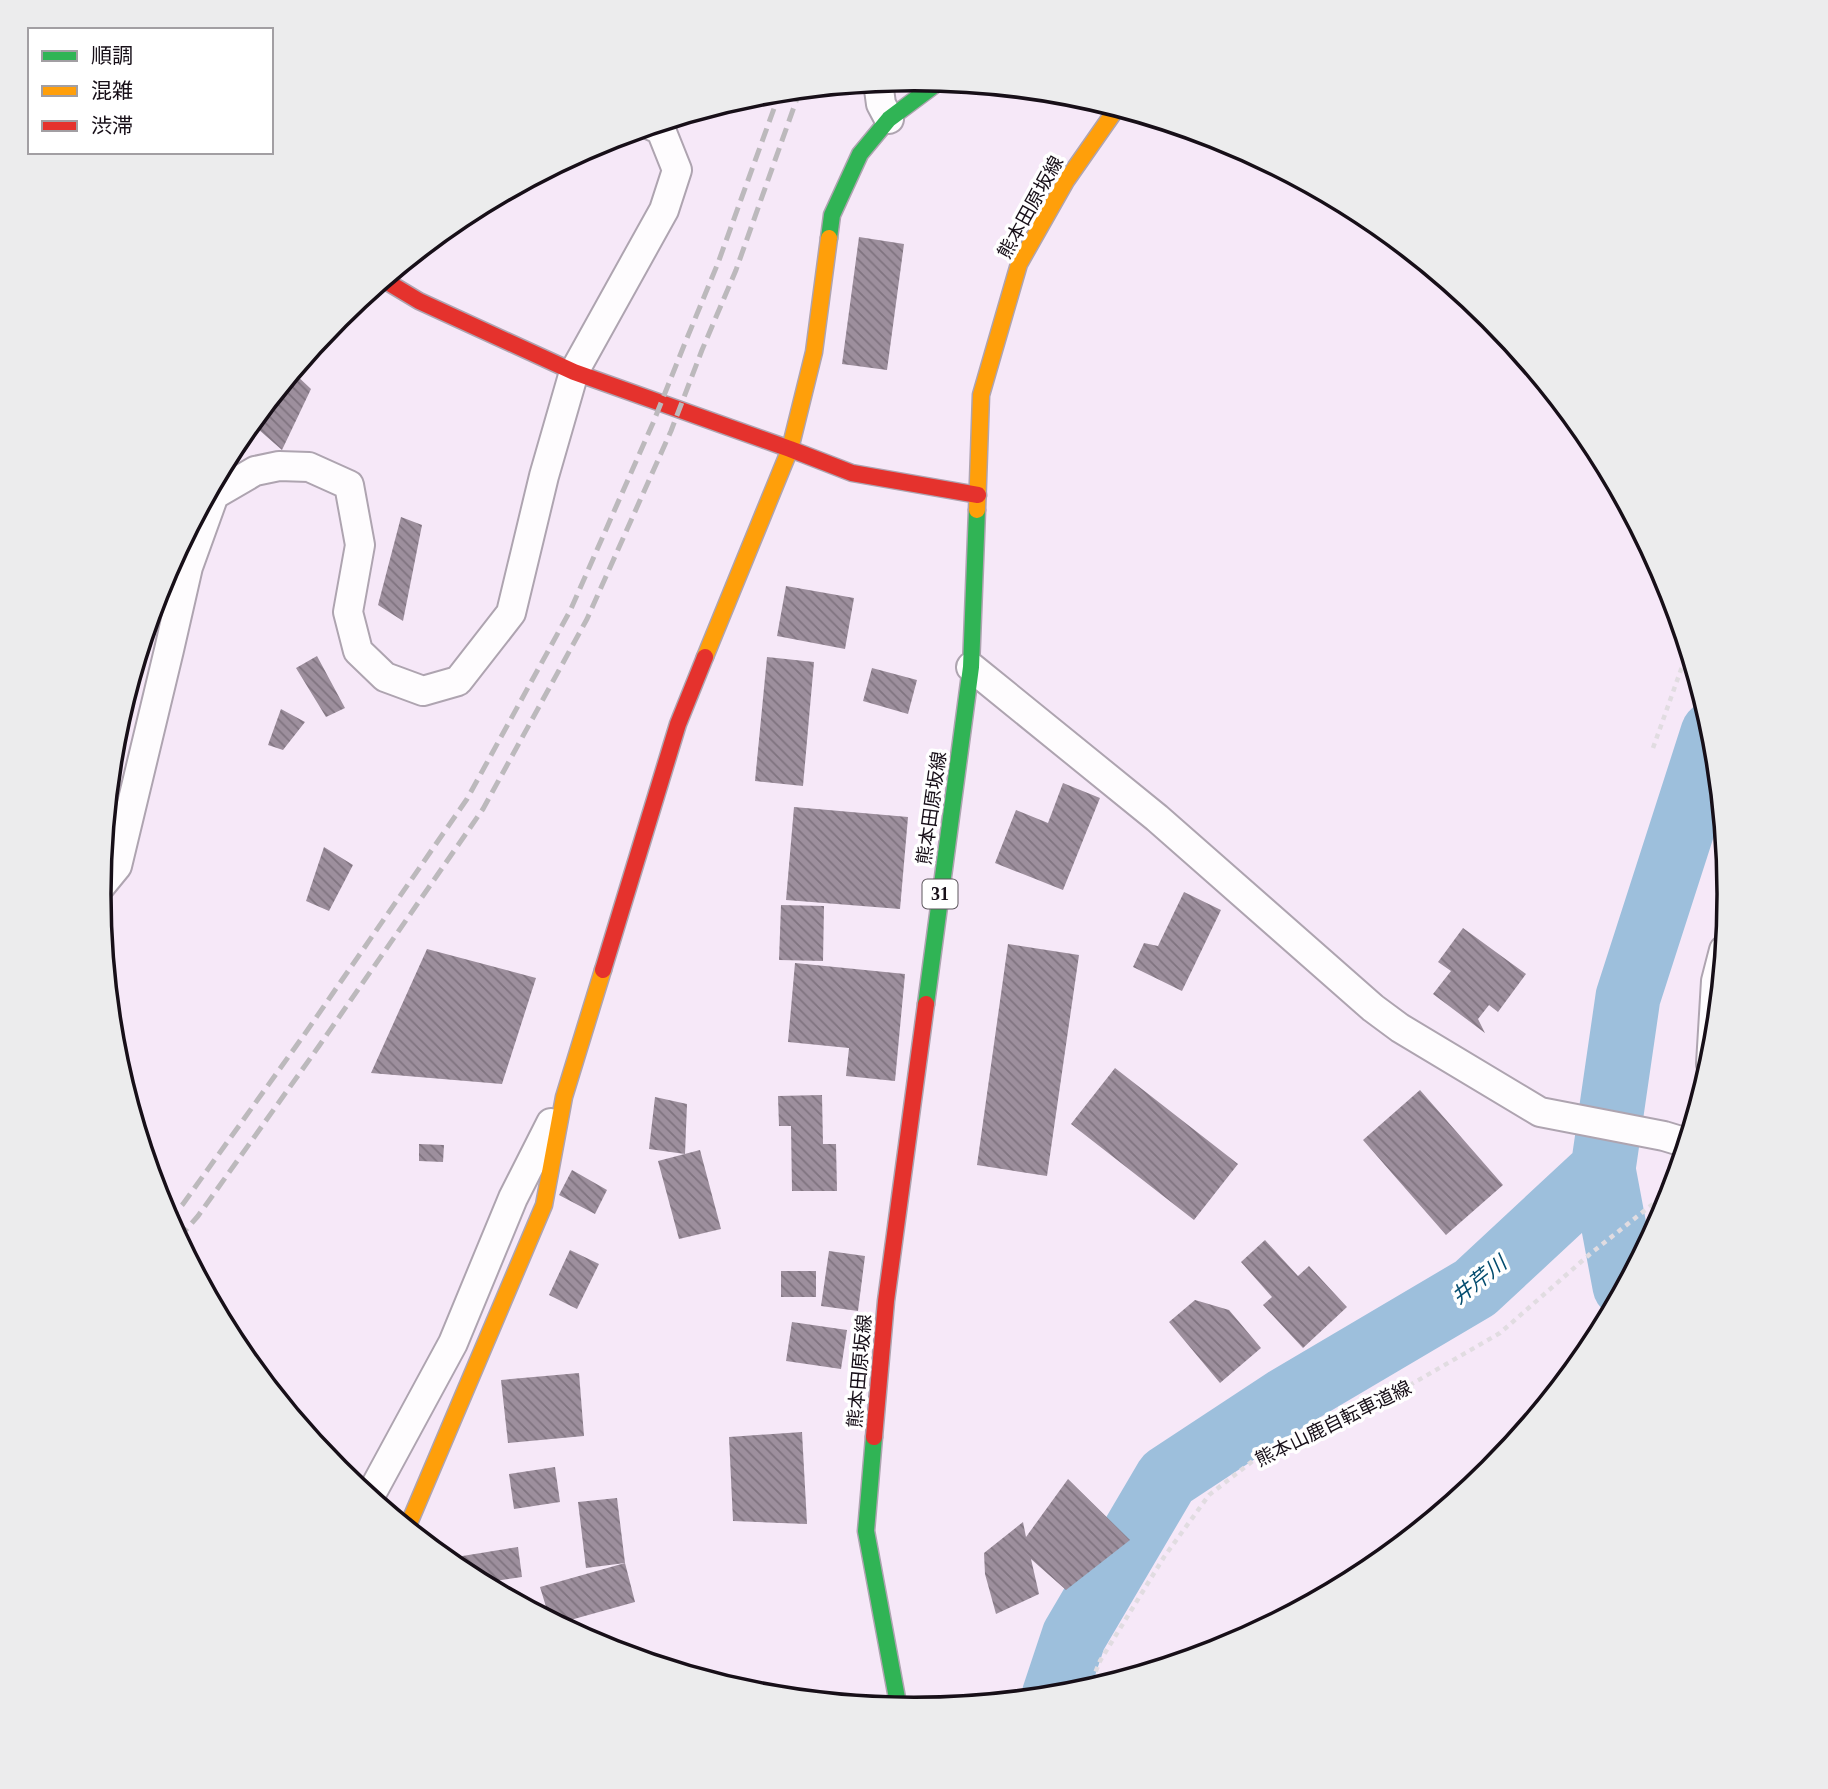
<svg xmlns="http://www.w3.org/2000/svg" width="1828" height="1789" viewBox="0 0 1828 1789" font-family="'Times New Roman','Noto Sans JP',serif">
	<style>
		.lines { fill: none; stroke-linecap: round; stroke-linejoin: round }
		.river { stroke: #9dbfdc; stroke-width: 65 }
		.building { fill: url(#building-back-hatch) }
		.street-casing { stroke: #aea4b0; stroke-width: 32 }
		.fast-casing { stroke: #aea4b0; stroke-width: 19 }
		.slow-casing { stroke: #aea4b0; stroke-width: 19 }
		.jam-casing { stroke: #aea4b0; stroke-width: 19 }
		.path { stroke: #e1dce1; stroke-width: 4.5; stroke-dasharray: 5 5; stroke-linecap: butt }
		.street { stroke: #fefcfe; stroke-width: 28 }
		.fast { stroke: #30b455; stroke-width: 16 }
		.slow { stroke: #ff9f0a; stroke-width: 16 }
		.jam { stroke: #e5322d; stroke-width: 16 }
		.rail { stroke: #bcb9bc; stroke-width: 5; stroke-dasharray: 14 7; stroke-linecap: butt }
		.labels { text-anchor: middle; stroke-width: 7; stroke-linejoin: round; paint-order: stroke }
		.shield { fill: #fff; stroke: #5d575d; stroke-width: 2 }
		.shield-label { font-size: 18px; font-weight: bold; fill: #170f18 }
		.street-label { font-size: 19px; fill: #170f18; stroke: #fff }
		.water-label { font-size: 21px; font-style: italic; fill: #044d6f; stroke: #fff }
		.rim { fill: none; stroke: #170f18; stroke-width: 3.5 }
	</style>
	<defs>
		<pattern id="building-back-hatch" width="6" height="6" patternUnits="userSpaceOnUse" patternTransform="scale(1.75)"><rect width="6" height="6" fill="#9d8f9d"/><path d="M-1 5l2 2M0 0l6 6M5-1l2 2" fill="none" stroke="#7f737f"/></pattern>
	</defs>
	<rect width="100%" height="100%" fill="#f6e8f8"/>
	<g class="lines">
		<path class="river" d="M1603,1169L1625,1286
			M1054,1696L1074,1636L1167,1478L1287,1399L1475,1288L1603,1169L1628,997L1713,733"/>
	</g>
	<path class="building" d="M859,237L904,244L887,370L842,364Z
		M293,372L311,389L282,450L251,423Z
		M401,517L422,525L403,621L378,605Z
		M786,586L854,598L845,649L777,636Z
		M317,656L345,708L326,717L296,668Z
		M767,657L814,662L803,786L755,781Z
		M872,668L917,680L908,714L863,701Z
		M281,709L305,722L283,750L268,745Z
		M1063,783L1100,798L1063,890L995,863L1016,810L1048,823Z
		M794,807L908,817L900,909L786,900Z
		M324,847L353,865L329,911L306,901Z
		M1184,892L1221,910L1182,991L1133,967L1144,943L1158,946Z
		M781,905L824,906L823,961L779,960Z
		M1463,928L1526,974L1498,1012L1489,1005L1478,1019L1485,1033L1433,994L1451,971L1438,962Z
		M1008,944L1079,955L1047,1176L977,1165Z
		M427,949L536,978L502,1084L371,1073Z
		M795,963L905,974L895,1081L846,1076L849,1048L788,1042Z
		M1115,1068L1238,1164L1194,1220L1071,1124Z
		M1420,1090L1503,1185L1446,1235L1363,1140Z
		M822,1095L823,1144H836L837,1191H792L791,1126H779L778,1096Z
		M655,1097L687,1104L685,1154L649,1149Z
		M419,1144L444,1145L443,1162L419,1161Z
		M700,1150L721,1229L679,1239L658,1161Z
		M572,1170L607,1190L595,1214L559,1195Z
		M1265,1240L1298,1276L1309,1266L1347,1307L1303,1348L1263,1305L1272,1297L1241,1262Z
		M570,1250L599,1264L577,1309L549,1295Z
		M829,1251L865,1256L858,1311L821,1306Z
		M781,1271H816V1297H781Z
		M1195,1300L1229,1310L1261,1348L1220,1383L1169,1322Z
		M792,1322L847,1330L841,1369L786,1361Z
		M579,1373L584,1436L508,1443L501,1380Z
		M802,1432L807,1524L733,1521L729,1437Z
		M555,1467L560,1502L514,1509L509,1474Z
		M1068,1479L1130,1540L1066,1590L1031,1559L1039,1594L996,1614L985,1574L984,1553L1023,1522L1026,1537Z
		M617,1498L625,1563L635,1602L556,1624L550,1620L540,1587L625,1563L586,1568L578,1502Z
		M518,1547L522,1577L481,1583L460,1573L444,1559Z"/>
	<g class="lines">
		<g class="street-casing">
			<path id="street" d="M878,82L881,104L889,119
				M971,667L1157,818L1373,1008L1400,1028L1540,1112L1664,1136L1687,1143
				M99,888L117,866L169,650L188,567L214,495L255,471L279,466L309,467L349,485L360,545L348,612L358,651L385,677L423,691L458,681L511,613L544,476L574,372L664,210L677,170L661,130L652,126
				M1711,1064L1716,981L1724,950
				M369,1498L453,1343L513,1198L551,1123"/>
		</g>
		<g class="fast-casing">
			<path id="fast" d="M829,238L832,215L860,154L889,119L940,81
				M926,1004L971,667L977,510
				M874,1437L866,1531L899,1709"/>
		</g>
		<g class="slow-casing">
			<path id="slow" d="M977,510L981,395L1019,264L1066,181L1117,108
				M705,657L790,449L814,352L829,238
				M407,1528L544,1205L564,1097L603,970"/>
		</g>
		<g class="jam-casing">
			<path id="jam" d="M384,280L419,301L574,372L790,449L852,473L978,495
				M603,970L678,724L705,657
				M874,1437L886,1301L926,1004"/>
		</g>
		<path class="path" d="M1653,748L1688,650
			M1717,921L1722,899L1728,882
			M1694,1111L1695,1092
			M1088,1690L1100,1661L1164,1557L1209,1495L1263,1453L1365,1411L1500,1333L1590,1254L1673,1188"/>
		<use href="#street" class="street"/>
		<use href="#fast" class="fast"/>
		<use href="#slow" class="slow"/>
		<use href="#jam" class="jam"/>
		<path class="rail" d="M168,1221L183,1204L304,1035L467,799L570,611L653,423L685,343L718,263L780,92
			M178,1239L198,1216L319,1046L483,809L587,619L671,431L702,350L736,270L800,90"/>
	</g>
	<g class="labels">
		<rect class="shield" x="922.5" y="879.5" width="35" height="29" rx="5"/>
		<g class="shield-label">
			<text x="940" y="900">31</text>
		</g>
		<g class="street-label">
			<text transform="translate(1030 207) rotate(-61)" y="7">熊本田原坂線</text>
			<text transform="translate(931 808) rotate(-82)" y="7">熊本田原坂線</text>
			<text transform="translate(859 1371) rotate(-85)" y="7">熊本田原坂線</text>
			<text transform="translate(1333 1423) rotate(-26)" y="7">熊本山鹿自転車道線</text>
		</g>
		<g class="water-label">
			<text transform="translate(1479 1280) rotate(-38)" y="7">井芹川</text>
		</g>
	</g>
	<path d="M0 0H1828V1789H0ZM111 894a803 803 0 1 1 1606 0a803 803 0 1 1-1606 0Z" fill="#ececed" fill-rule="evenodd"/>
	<path class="rim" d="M111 894a803 803 0 1 1 1606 0a803 803 0 1 1-1606 0Z"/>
	<rect x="28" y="28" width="245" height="126" fill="#ffffff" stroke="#a29fa3" stroke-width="2"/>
	<rect x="42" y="51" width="35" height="10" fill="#30b455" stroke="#a29fa3" stroke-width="2"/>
	<text x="91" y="63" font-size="21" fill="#170f18">順調</text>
	<rect x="42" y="86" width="35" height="10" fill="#ff9f0a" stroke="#a29fa3" stroke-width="2"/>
	<text x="91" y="98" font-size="21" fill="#170f18">混雑</text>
	<rect x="42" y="121" width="35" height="10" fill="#e5322d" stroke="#a29fa3" stroke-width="2"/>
	<text x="91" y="133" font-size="21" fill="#170f18">渋滞</text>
</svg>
